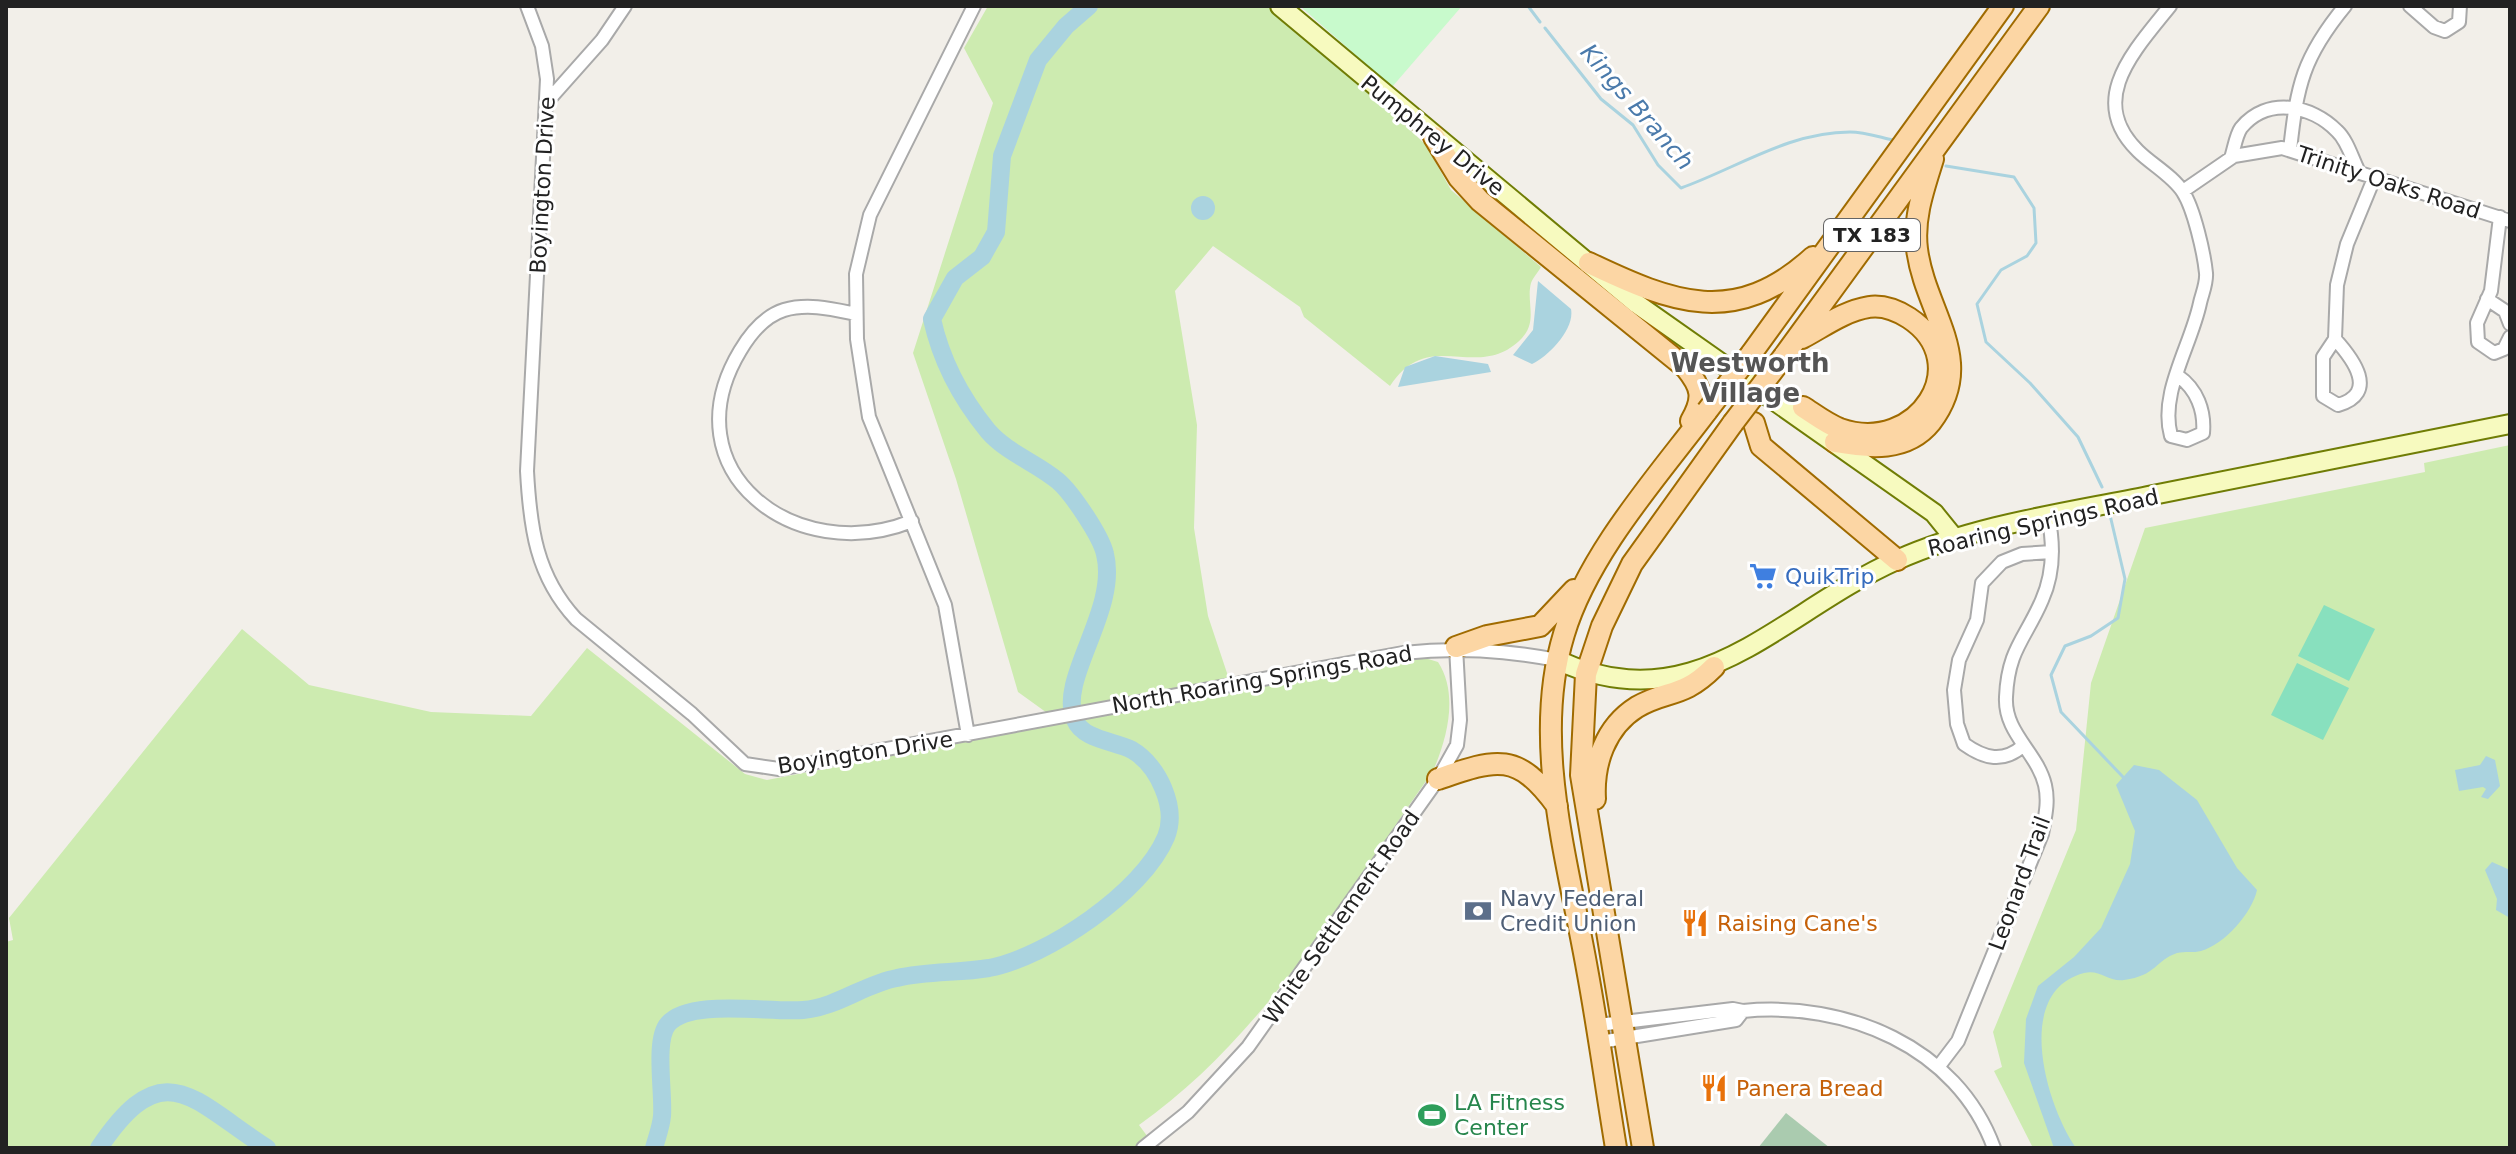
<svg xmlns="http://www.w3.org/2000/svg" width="2516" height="1154" viewBox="0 0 2516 1154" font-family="'DejaVu Sans',sans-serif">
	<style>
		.grass { fill: #cdebb0 }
		.cemetery { fill: #aacbaf }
		.park { fill: #c8facc }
		.pitch { fill: #88e0be }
		.water { fill: #aad3df }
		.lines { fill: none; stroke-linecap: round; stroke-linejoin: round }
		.stream { stroke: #aad3df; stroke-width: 3 }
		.river { stroke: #aad3df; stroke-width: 18 }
		.street-casing { stroke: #a9a9a9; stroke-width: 16 }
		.secondary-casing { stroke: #707d05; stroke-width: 22 }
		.primary-casing { stroke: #a06b00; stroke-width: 24 }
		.street { stroke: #fff; stroke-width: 12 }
		.secondary { stroke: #f7fabf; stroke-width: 18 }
		.primary { stroke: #fcd6a4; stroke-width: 20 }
		.primary-bridge-casing { stroke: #a06b00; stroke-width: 24; stroke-linecap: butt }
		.primary-bridge { stroke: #fcd6a4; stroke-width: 20 }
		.labels { text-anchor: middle; stroke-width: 6; stroke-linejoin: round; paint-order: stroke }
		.shield { fill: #fff; stroke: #646464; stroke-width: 2 }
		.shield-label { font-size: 20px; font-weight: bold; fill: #222 }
		.street-label { font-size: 22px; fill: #222; stroke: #fff }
		.shop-label { font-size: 22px; fill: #366cbe; stroke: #fff; text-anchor: start }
		.service-label { font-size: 22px; fill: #4e5e75; stroke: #fff; text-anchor: start }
		.food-label { font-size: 22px; fill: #c56008; stroke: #fff; text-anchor: start }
		.leisure-label { font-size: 22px; fill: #27864d; stroke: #fff; text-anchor: start }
		.water-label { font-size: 24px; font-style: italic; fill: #4a7aab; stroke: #fff }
		.quarter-label { font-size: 26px; font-weight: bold; fill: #555; stroke: #fff }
	</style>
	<rect width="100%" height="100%" fill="#f2efe9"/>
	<path class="grass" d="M988,6H1277L1426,145L1451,190L1541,267C1538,272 1533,278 1531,283C1526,302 1538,321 1522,338C1478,384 1430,325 1390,386L1304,317L1300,307L1213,246L1175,291L1197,425L1194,528L1208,616L1232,688L1415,655L1438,662C1459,694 1447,739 1433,771C1345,895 1265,1036 1139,1125L1156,1148H6V942L13,940L9,918L242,629L309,685L431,712L531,716L587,648L745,774L767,780L1061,723L1018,692L956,479L913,353L993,103L964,48Z
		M2510,445V1148H2033L1994,1071L2002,1067L1993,1032L2076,830L2091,683L2145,528L2425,472L2424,463Z"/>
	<path class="cemetery" d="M1786,1113L1830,1148H1758Z"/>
	<path class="park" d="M1300,6H1462L1392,87Z"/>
	<path class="pitch" d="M2324,605L2375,629L2349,681L2298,656Z
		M2297,663L2349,688L2323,740L2271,715Z"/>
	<path class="water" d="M1191 208a12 12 0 1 1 24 0a12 12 0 1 1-24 0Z
		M1538,281L1571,309C1575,329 1549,356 1532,364L1513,355L1533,330Z
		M1435,356L1488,364L1491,372L1398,387L1405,367Z
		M2486,756L2495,760L2500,786L2488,799L2481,797L2486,789L2483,787L2459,791L2455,770L2480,765Z
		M2134,765L2159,770L2197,800L2237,868L2257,890C2252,913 2225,944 2201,951C2194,953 2185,951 2177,953C2156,960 2156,976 2124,980C2108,982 2100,969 2084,973C2012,992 2047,1107 2076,1148H2054L2024,1063L2026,1019L2038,986L2074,957L2101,928L2130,864L2135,831L2116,785Z
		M2492,862L2510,870V918L2496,910L2497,899L2485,870Z"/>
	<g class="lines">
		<path class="stream" d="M1528,6L1540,22
			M1545,28L1601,99L1633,125L1658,165L1681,188C1737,168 1789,132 1850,132C1864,132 1879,137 1893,140
			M1946,166L2014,177L2034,208L2036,243L2027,256L2001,270L1977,304L1986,342L2030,383L2078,437L2102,487
			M2110,515L2125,579L2118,618L2091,636L2065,646L2051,675L2061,712L2124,778"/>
		<path class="river" d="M99,1148C164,1051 192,1100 267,1148
			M654,1148C657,1137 661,1127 662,1116C664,1094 654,1040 668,1024C690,998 769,1013 803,1010C838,1007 864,984 897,978C927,971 959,973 989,968C1047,957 1143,892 1166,837C1178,808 1158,765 1132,750C1115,741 1083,740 1075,720C1057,679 1119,611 1105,554C1101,536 1072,493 1058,481C1037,463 1007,453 988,431C961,398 941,360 932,319L955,278L982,257L996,232L1002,156L1038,60L1066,26L1089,6"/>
		<g class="street-casing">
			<path id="street" d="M527,6L542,46L547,79L527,471C530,527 536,576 576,619L692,714L745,764L779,769L1403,653C1457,647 1504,650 1557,660
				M2170,6C2134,51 2086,100 2138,151C2151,164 2173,176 2183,192C2194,209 2204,253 2206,273C2207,283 2202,294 2200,303C2191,346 2159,393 2171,436L2187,440L2203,433C2205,411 2197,389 2178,376
				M2410,6L2434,27L2445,31L2459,22L2460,6
				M546,103L602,40L625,6
				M2290,150C2297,85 2303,57 2345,6
				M2231,158C2234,149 2236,135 2241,128C2267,96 2312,105 2337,131C2347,140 2352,158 2358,170
				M2183,191L2234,156L2282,148L2510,221
				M2500,217L2491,291L2477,323L2478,342L2494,353L2504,349L2510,337
				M2487,299L2505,311L2510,324
				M856,314C832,309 808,303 784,310C765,316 750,334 740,351C668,471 796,568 912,521
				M2335,339C2353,359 2379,393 2338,405L2323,396V357L2335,339L2337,285L2347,244L2375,176
				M968,735L945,605L869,417L857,339L856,274L870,215L974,6
				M2023,746C2003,763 1985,759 1964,744L1957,724L1954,690L1959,660L1977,620L1982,583L2002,562L2022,554L2052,552
				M1743,1011C1845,1001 1957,1046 1994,1148
				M1598,1025L1733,1009L1743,1011L1736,1020L1600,1042
				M1939,1066L1958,1041L2042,834C2045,817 2049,802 2045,785C2037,752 2004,733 2006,697C2008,649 2026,638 2042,600C2054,573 2054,544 2048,516
				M1143,1148L1188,1112L1248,1047L1438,779L1457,745L1460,720L1456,647"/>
		</g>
		<g class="secondary-casing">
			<path id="secondary" d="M1280,6L1637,304L1934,513L1955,539
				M1557,660C1698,725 1778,613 1897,560C1975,525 2065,513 2148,496C2269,472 2389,448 2510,424"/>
		</g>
		<g class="primary-casing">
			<path id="primary" d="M1434,137L1459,178L1480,201L1686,368C1702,388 1704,398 1691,421
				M1589,263C1673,303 1735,328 1813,257
				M1802,338C1823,327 1844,311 1869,307C1883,305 1898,311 1909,318C1977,363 1918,456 1840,429C1827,424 1814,414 1803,407
				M1751,354L2003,6
				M1784,356L2039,6
				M1754,423L1761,446L1897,560
				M1835,442C1869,448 1907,452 1931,422C1978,360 1925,313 1917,249C1913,218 1924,188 1933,159
				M1456,647L1487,636L1540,626L1574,590
				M1438,779C1496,759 1517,751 1557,806
				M1595,799C1593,764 1605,727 1637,707C1668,689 1682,699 1714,667
				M1616,1148C1606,1088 1598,1028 1587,969C1568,861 1531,742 1564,634C1588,554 1657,477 1707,411
				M1643,1148L1581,775L1586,674L1602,626L1632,564L1733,423"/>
		</g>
		<use href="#street" class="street"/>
		<use href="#secondary" class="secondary"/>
		<use href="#primary" class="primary"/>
		<g class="primary-bridge-casing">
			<path id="primary-bridge" d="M1707,411L1751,354
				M1733,423L1784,356"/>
		</g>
		<use href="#primary-bridge" class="primary-bridge"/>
	</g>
	<defs>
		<g id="supermarket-bare" transform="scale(2.16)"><path d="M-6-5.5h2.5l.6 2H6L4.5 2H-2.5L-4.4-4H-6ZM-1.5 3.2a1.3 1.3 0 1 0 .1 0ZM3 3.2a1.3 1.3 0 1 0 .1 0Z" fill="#3f7fe0" stroke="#fff" stroke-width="2.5" paint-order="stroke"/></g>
		<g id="bank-bare" transform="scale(2.16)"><path d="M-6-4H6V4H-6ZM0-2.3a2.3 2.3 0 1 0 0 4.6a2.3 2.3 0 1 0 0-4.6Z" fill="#5c6f8a" stroke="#fff" stroke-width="2.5" paint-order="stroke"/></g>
		<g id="restaurant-bare" transform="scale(2.16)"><path d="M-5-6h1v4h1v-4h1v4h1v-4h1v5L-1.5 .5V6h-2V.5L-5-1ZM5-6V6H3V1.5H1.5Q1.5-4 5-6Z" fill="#e8710a" stroke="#fff" stroke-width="2.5" paint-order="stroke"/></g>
		<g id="stadium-bare" transform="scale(2.16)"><path d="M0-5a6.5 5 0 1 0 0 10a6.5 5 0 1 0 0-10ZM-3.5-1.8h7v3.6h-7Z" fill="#2e9e5b" stroke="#fff" stroke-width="2.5" paint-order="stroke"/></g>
	</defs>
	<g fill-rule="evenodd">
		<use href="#supermarket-bare" x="1763" y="576"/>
		<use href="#bank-bare" x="1478" y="911"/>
		<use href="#restaurant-bare" x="1695" y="923"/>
		<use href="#restaurant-bare" x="1714" y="1088"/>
		<use href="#stadium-bare" x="1432" y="1115"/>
	</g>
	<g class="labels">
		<rect class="shield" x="1824" y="219" width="96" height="32" rx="6"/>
		<g class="shield-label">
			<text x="1872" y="242">TX 183</text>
		</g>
		<g class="street-label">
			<text transform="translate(1433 135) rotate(39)" y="8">Pumphrey Drive</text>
			<text transform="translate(2389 182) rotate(18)" y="8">Trinity Oaks Road</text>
			<text transform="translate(542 185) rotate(-87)" y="8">Boyington Drive</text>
			<text transform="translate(2043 522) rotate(-13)" y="8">Roaring Springs Road</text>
			<text transform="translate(1262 679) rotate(-10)" y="8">North Roaring Springs Road</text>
			<text transform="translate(865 752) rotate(-9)" y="8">Boyington Drive</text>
			<text transform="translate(2019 883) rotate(-70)" y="8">Leonard Trail</text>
			<text transform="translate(1341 917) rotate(-55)" y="8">White Settlement Road</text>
		</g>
		<g class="shop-label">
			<text x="1785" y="584">QuikTrip</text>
		</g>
		<g class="service-label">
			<text x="1500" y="906">Navy Federal<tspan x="1500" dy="25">Credit Union</tspan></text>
		</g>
		<g class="food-label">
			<text x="1717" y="931">Raising Cane's</text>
			<text x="1736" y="1096">Panera Bread</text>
		</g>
		<g class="leisure-label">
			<text x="1454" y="1110">LA Fitness<tspan x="1454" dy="25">Center</tspan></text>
		</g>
		<g class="water-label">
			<text transform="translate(1637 107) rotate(49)" y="8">Kings Branch</text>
		</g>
		<g class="quarter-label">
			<text x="1750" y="372">Westworth<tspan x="1750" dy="30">Village</tspan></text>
		</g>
	</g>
	<rect width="2516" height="1154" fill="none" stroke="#222222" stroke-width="16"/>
</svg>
